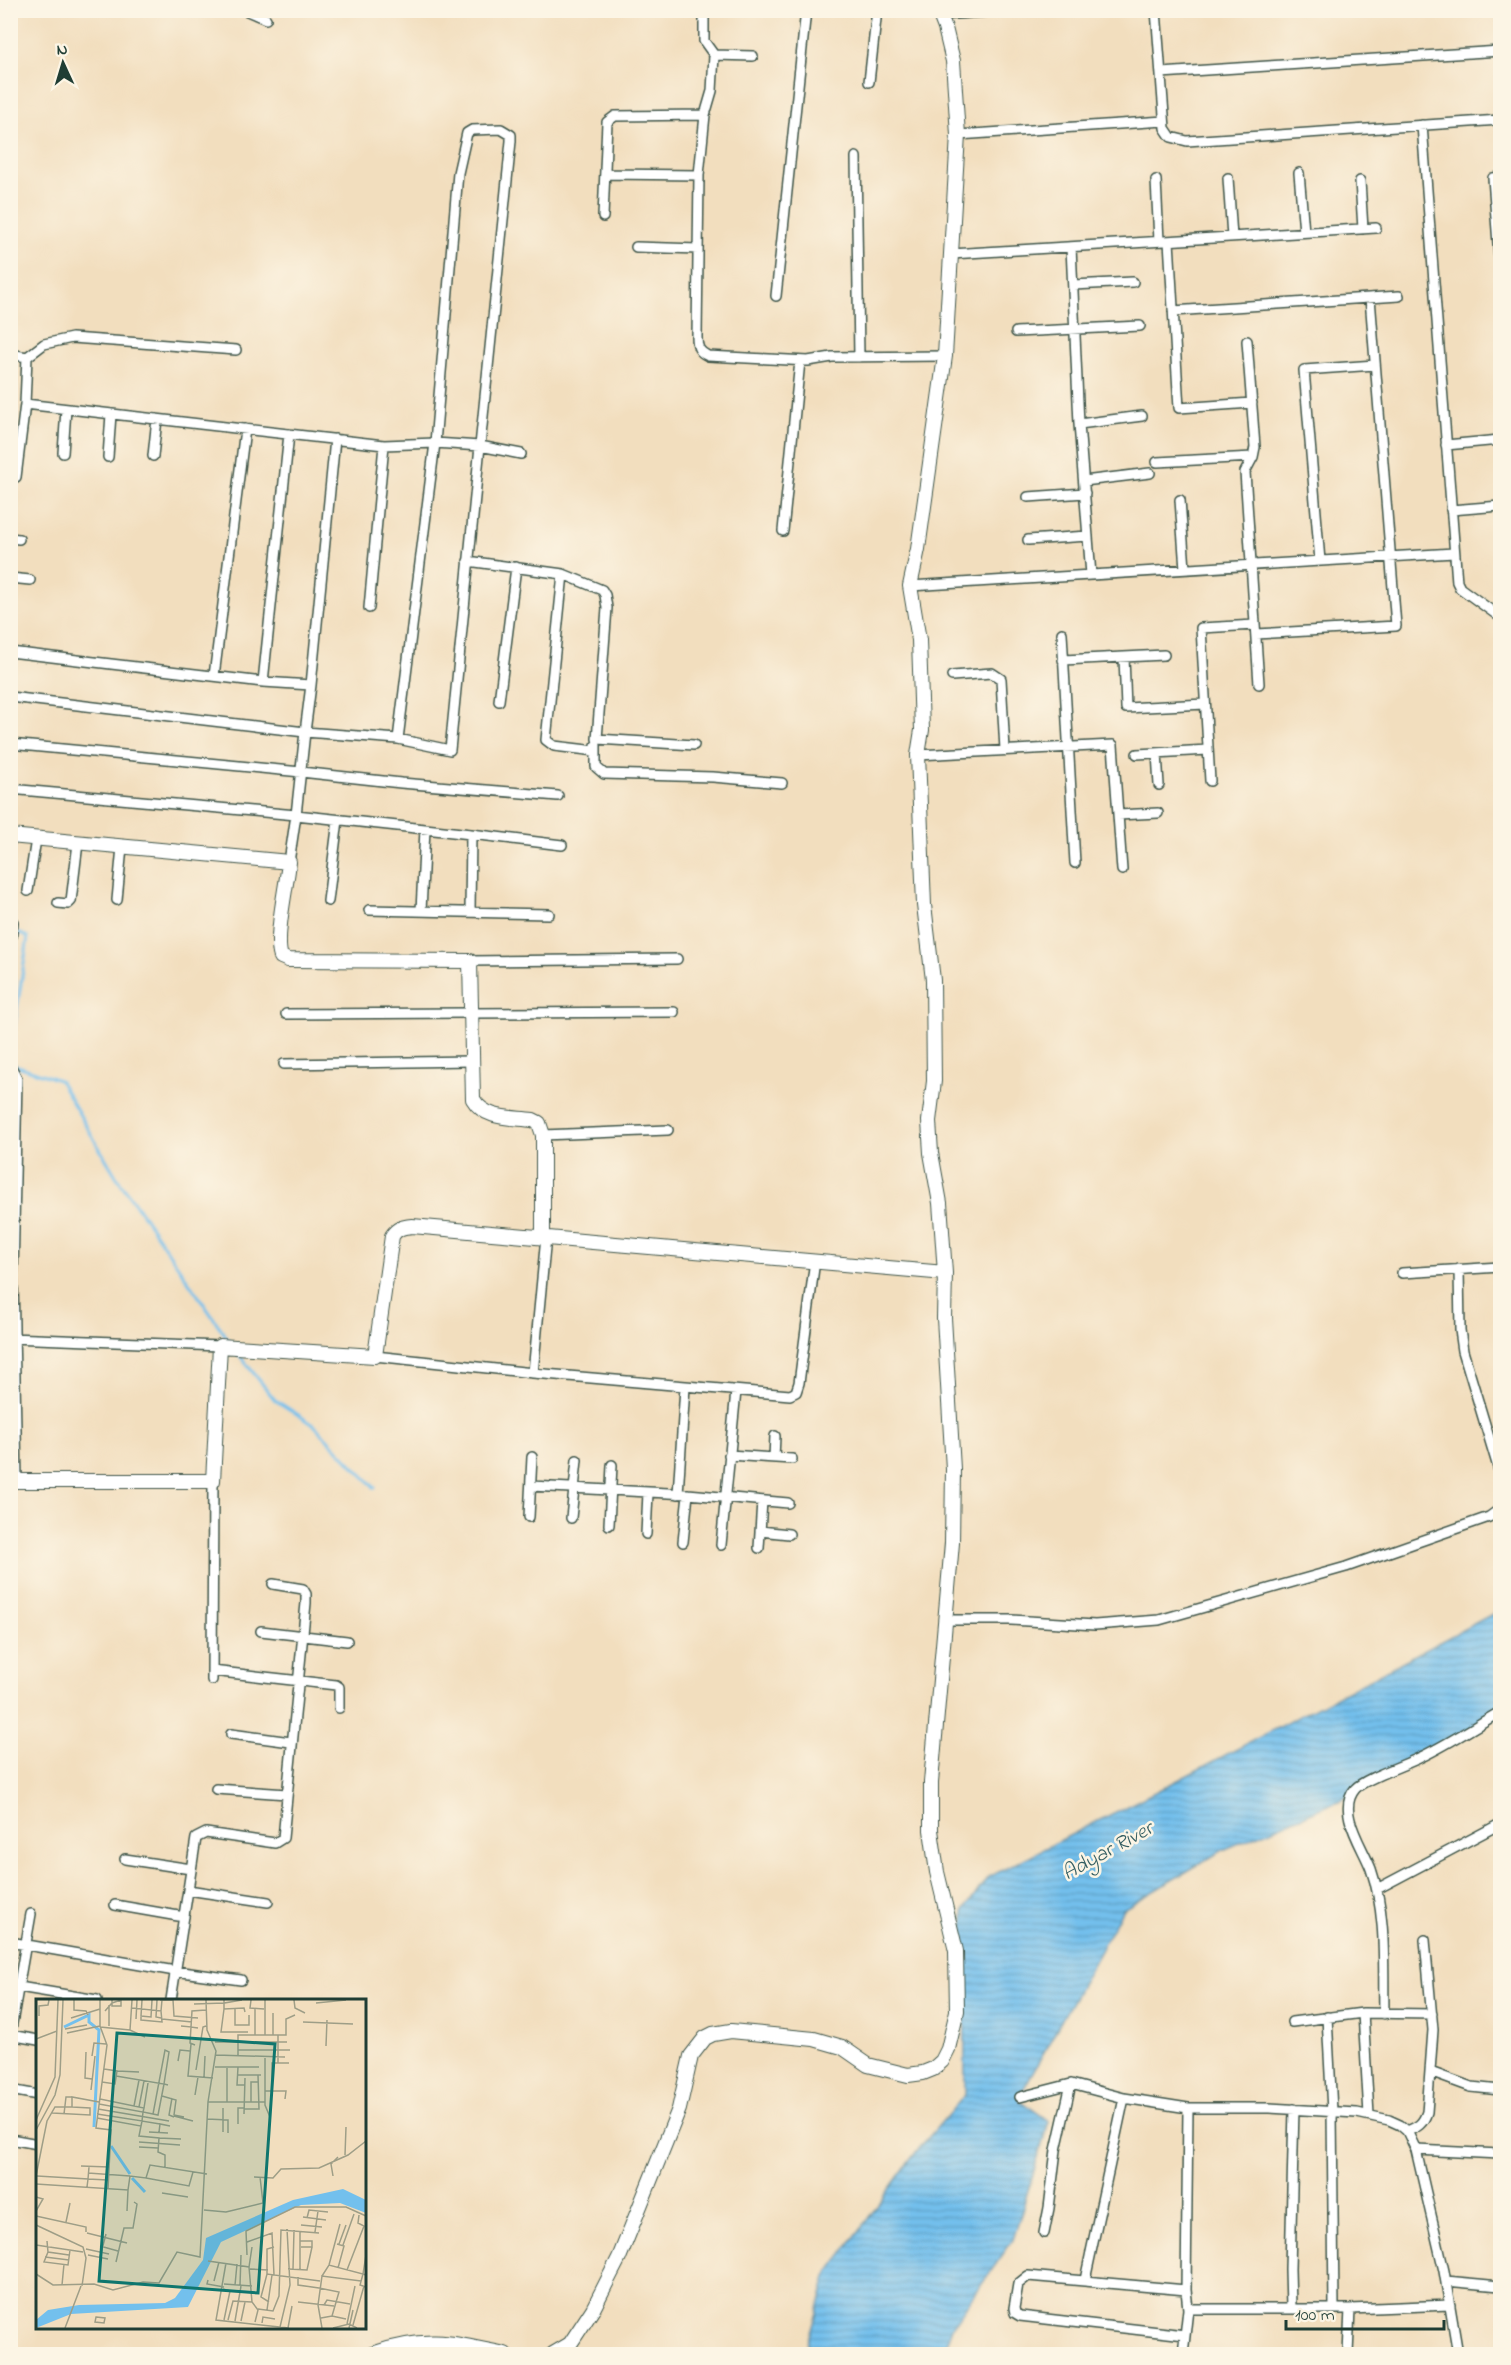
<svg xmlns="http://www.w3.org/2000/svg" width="1511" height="2365" viewBox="0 0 1511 2365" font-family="'Indie Flower',sans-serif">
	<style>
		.water { fill: url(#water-rules); stroke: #497e90; stroke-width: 1.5 }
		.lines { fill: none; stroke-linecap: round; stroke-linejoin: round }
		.stream { stroke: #73c0ed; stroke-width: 3 }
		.street-casing { stroke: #3f5549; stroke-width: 12 }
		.secondary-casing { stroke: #3f5549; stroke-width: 16 }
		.street { stroke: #fff; stroke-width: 9 }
		.secondary { stroke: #fff; stroke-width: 14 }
		.labels { text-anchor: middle; stroke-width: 5; stroke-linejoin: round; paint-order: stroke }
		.water-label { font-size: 21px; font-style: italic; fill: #345e62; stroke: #fcf5e5 }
		.inset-river { fill: none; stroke: #73c0ed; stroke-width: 3 }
		.inset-road { fill: none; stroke: #9e9e87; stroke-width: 1.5 }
		.view { fill: #0f766e; fill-opacity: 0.15; stroke: #0f766e; stroke-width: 3 }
		.inset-edge { fill: none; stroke: #1f3d34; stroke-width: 3 }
	</style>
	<defs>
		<pattern id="water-rules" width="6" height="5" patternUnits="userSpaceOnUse" patternTransform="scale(1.5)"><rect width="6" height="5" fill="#73c0ed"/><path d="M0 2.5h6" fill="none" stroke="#5e9dc1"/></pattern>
	</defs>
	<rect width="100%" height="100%" fill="#fcf5e5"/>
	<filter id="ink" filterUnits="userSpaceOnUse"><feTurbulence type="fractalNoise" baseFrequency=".0167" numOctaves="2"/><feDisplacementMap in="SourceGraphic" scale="12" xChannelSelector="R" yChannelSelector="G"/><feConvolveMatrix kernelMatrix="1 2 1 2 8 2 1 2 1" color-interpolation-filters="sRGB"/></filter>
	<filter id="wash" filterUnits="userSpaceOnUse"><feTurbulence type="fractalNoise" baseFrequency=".008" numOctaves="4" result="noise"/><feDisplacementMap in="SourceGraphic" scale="24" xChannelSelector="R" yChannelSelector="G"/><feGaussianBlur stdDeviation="1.35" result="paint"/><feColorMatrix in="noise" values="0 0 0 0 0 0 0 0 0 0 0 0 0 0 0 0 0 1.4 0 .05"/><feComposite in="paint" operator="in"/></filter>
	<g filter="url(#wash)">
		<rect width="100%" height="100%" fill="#f2debe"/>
		<path class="water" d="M1500,1610V1715L1343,1799L1223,1850L1123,1909L1018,2099L1049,2121L1013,2240L953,2325L942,2354H805L828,2274L916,2152L965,2095L964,1911L987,1878L1184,1777Z"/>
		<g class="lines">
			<path class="stream" d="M10,1054L28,937L15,932
				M12,1064L59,1080L116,1176L230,1342
				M237,1352L275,1400L314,1425L375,1488"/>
		</g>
	</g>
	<g filter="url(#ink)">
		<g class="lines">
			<g class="street-casing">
				<path id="street" d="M245,10L266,19
					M704,10V41L714,55L753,56
					M1156,10L1165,128L1171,137L1187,141L1500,120
					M941,15L1016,10
					M714,55L712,91L705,115L699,175L697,337C697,347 699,352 708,356L808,361L832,357L945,356
					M1161,73L1500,51
					M869,82L877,10
					M1422,125L1457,582L1460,588L1500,617
					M958,135L1164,121
					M856,157L859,357
					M1299,173L1304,232
					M605,174L699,175
					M1500,177L1493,178L1500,270
					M1228,178L1232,237
					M1156,180L1159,241
					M1360,181L1363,229
					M603,217L607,122L615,116L705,115
					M1169,241L1179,408L1252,403
					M636,247L698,249
					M1071,247L1079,424L1091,575
					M951,254L1376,228
					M1073,285L1133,282
					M776,296L806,10
					M1173,311L1399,296
					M1016,332L1140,326
					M1247,341L1255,447L1253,457L1245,472L1259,684
					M10,354L27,357L25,404L16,477L10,476
					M27,357L44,344L72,338L236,350
					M1079,424L1142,416
					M1446,445L1500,440
					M63,453L66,409
					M153,456L157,419
					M108,457L111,414
					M1157,462L1253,457
					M1084,481L1150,473
					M1028,497L1085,493
					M1180,500L1185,569
					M1451,510L1500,506
					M783,531L800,361
					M10,538L19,539
					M1028,540L1088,536
					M468,561L563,574L602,590L605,595L607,608L597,739L694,745
					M1320,561L1304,370L1375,365
					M563,574L546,740L554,746L596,751
					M10,578L30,580
					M910,586L1454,553
					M369,608L384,445
					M1062,633L1075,863
					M1256,634L1396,626L1370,298
					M10,652L263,682L311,685L305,732L398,739L450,750L480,446L435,443L384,445L25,404
					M1124,657L1126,708L1205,704
					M1063,660L1164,655
					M214,676L245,429
					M952,676L992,673L1001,679L1005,750
					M263,682L289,434
					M311,685L335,439
					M10,697L305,732L296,815L10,789
					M499,701L516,567
					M398,739L435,443L458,173L467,133L472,130L501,129L511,135V141L480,446L521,454
					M10,744L301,772L401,783L558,796
					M596,745V767L604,774L713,777L782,783
					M1157,753L1159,785
					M1137,754L1208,750
					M918,755L1113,745L1122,870
					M1210,781L1201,628L1255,625
					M1118,815L1158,813
					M289,862L296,815L471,834
					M28,891L36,839
					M117,900L122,847
					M328,901L338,820
					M58,903L68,904L71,901L78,843
					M369,910L549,914
					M421,911L425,829
					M470,911L471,834L562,845
					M10,918L13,922L10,948
					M470,961L677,959
					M286,1014L674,1012
					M284,1064L471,1061
					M10,1065L17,1078L13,1277L17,1481
					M543,1135L668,1130
					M1459,1269L1460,1330L1463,1351L1500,1474
					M1402,1273L1500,1267
					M10,1338L220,1346
					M375,1356L533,1373L790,1395L796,1392L799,1383L815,1260
					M533,1373L546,1237
					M729,1455L792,1459
					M774,1458L775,1436
					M531,1486L688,1494L788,1503
					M678,1494L685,1387
					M529,1517L532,1457
					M571,1518L577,1460
					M609,1525L612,1465
					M760,1531L789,1534
					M646,1534L648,1493
					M683,1542L688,1494
					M721,1545L736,1391
					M759,1548L762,1501
					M945,1620H1011L1095,1625L1159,1620L1346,1567L1489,1517L1500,1509
					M261,1631L347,1641
					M212,1671L336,1685L339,1687V1708
					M212,1680L213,1481
					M231,1734L291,1742
					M216,1789L287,1794
					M125,1859L191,1869
					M1377,1889L1500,1824
					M188,1890L268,1902
					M115,1905L184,1917
					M10,1942L175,1971L241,1980
					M19,1987L97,2000
					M171,2000L196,1838L206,1833L275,1843L283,1838L306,1603V1594L303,1589L273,1584
					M1363,2013L1369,2115
					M1384,2014C1383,1967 1387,1915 1371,1869C1363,1847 1336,1811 1355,1789C1365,1778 1406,1765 1421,1757C1448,1744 1474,1727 1500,1712
					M1327,2017L1332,2111L1334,2308
					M1292,2022L1363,2013L1432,2014
					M10,2035L31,1914
					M10,2035L38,2040
					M1430,2072L1471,2087L1500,2090
					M10,2090L38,2095
					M1020,2097L1071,2084L1124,2098L1188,2108H1269L1357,2113L1389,2120L1400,2125L1407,2131L1416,2150L1444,2271L1458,2354
					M1407,2131C1418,2127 1423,2124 1427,2112L1433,2030L1425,1940
					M10,2139L38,2144
					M1416,2150L1500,2154
					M1044,2233L1049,2208L1056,2150L1071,2084
					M1085,2280L1124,2098
					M1446,2281L1500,2286
					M1291,2307L1290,2269L1294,2109
					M1188,2309H1350L1450,2305
					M1185,2335L1020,2316L1015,2313L1014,2308L1018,2284L1028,2276L1186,2290
					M1458,2352L1472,2354
					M1183,2354L1188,2309L1186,2290L1188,2108
					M1348,2354L1350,2309"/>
			</g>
			<g class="secondary-casing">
				<path id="secondary" d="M10,836L289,862C287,885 274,938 281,957L288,960L470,961L473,1099C485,1120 511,1117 533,1120L539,1123L543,1135V1237
					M10,1481H213L220,1346L375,1356L392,1236C397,1228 403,1227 412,1226L945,1273
					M372,2354C426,2335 453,2343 505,2354
					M553,2354L570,2344L593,2309L619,2258L679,2109L691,2056L705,2038L713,2034L731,2031L814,2039L842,2047L868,2065L908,2075L923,2073L933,2069L942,2061L948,2049L957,2011L956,1951L937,1872L931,1830V1782L952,1543L953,1469L944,1318L945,1273L940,1203L931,1153L929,1121L934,1081L933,980L924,905L918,755L922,730L919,640L910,586L918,549L945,356L958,135L953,61L945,28L938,10"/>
			</g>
			<use href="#street" class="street"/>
			<use href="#secondary" class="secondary"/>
		</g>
	</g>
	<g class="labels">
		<g class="water-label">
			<text transform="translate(1107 1850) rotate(-29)" y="7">Adyar River</text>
		</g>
	</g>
	<g transform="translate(36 1999)">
		<rect width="330" height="330" fill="#f2debe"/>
		<path d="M307,190L330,201V214L304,204L265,206L185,243L152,308L35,315L0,329V321L12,311L43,306L129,304L139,299L167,261L170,239L257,201Z" fill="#73c0ed"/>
		<path class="inset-river" d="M28,28L53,16V23L63,31L58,128M75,147L94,175M96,179L109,193"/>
		<path class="inset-road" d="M38,1V11L50,12L52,16M64,1V27L71,46L60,129L75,131L72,190M106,1L105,17L115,18L116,1M121,1L120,18L125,19M124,1H137L138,17L162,19M188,1V4L206,1M215,1L214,9L228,10M229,1V36M258,1L259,9L269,14M280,4L310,1M158,5L188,4V10L208,9L209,13M96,9L125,12L126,1M219,9V36M188,10L185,33H212M199,10V26H213V16M69,12L76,4L85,1V7H76V1M237,14V36M3,17V7L12,6L13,1M105,17V21L126,23L125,12M35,19L64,10M100,20L101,1M126,20L156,23M267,23L317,25M73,27V6M145,27L155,28L156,12L170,11M64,28L94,31L109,38M29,30L51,26M94,31L96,1M31,34L64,27M242,36V64M0,40L21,32M179,43H251M155,45L152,77L177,79M159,46L154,44L155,28L162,29M290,47L291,21M202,51H254M50,53L49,79L56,80M180,56L249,58M202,56V36H250V20L259,16M56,57L58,44L70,45M229,59V106L234,118M142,62L144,51L154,52M179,68H223M202,68L201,86H209M160,71L167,28L170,27M81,72L103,73M202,76H225M168,78L169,57M66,83L79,85L81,72L68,70M55,91L59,57M229,92H250L249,100M236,92V64H253M159,96L162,78M126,97L140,101L138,116L148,118M136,99L133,116L138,118M64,100L108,109L107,113L122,116L128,85L80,77M172,103H229M191,103V69M215,103V83H222M98,107L103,81M103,108L108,82M108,109L112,84M62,110L133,122M208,110H223L222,76M16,114L54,116V109L36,108M28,115L30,98H36M61,115L106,122L107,113L63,105M117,115L129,51L133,53L128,85L132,86M208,115L209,79M138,117L157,122M61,119L105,127L103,137L123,139L122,153L129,156V168M171,120L192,121V134M0,121L19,78L22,1M202,125V109H208M105,127L106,122L124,125M0,131L19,96L24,76L27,1M113,133L132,134M123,133L124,125L134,127M187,133V109M123,139L145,140M103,143L144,146M103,148L122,149M309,156L310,128M45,167L73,168M53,168L52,180L72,181M52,174L94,177M0,177L11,122L19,108H36V98L63,103M1,177L52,180L51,188M297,177L295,165L302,158M218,178L237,179L245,170L283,169L312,156L330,142M110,179L153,187L157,173M0,185L92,191L94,177L110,179L114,166L171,175M126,194L152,198M0,198L7,200L0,212M168,211L190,213L227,204L224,178M91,212L92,191M0,217L50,228V233M267,218L290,221M271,219L273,211L292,213M30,223L34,204M0,226L47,248L50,259L46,287M265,226L286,228M264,232V270M279,233L282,212M51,234L91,244M11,242L12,253L33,256M264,242H276V248H265M211,243L236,234L238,276M301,245L308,247L302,269M303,245L310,226M0,246L47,253M307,246L318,215M64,247L82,252M50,250L73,255M12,253L8,263L32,266L34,251M52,256L72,260M211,256L210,232L259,208H310L330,217M330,256L327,275L330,276M9,258L33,261M64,258L70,235M172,262L213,268L216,303L222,311L219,323M80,263L88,229H97L101,205L98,203M190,264L180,321L253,329M293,266L304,225M213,268L216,248M214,270L232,271M252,270L271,271L276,248M257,270L258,231M311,271L328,227L322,224L323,216M0,275L17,286L58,285L77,291L107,283L123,284L141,253L164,258L172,103L180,52L171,31L170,1M231,275V250L238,248M286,277L293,266L327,275L324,286L330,288M262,278V286L283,289M172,281L171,285L188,288M178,282L183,263M188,285L216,287M26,286L28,265M199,286L201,265M204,286L205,256M283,289L303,293L296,317M187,290L194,292L188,321M233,303L225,298L231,275L284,282M262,303L298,307M288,306L291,301L314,305M222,310L237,312L243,297L245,231L283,234M231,311L236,276M60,318L69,319L68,324L59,323ZM285,319L296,317L310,320M192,321L197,302L216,303M199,322L205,287M205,322L209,303M226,324L227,318L239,320M311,325L319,287M317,326L328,287M244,328L254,286L251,230M29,329L45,287M252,329L256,307M286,329L282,306L286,277L325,282M297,329L313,325L321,329M313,329L317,311"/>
		<path class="view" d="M81,34L239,45L222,294L63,282Z"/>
		<rect width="330" height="330" class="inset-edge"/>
	</g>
	<rect width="1511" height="2365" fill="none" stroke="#fcf5e5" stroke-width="36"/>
	<g transform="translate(63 63) rotate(356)" stroke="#fcf5e5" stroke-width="4.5" paint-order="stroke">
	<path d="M0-4.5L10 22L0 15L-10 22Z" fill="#1f3d34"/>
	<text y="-9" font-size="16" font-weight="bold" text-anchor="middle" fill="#1f3d34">N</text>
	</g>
	<path d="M1286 2320v9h158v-9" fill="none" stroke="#1f3d34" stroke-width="3"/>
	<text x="1295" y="2320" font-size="18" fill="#1f3d34" stroke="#fcf5e5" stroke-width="4.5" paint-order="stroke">100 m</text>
</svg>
